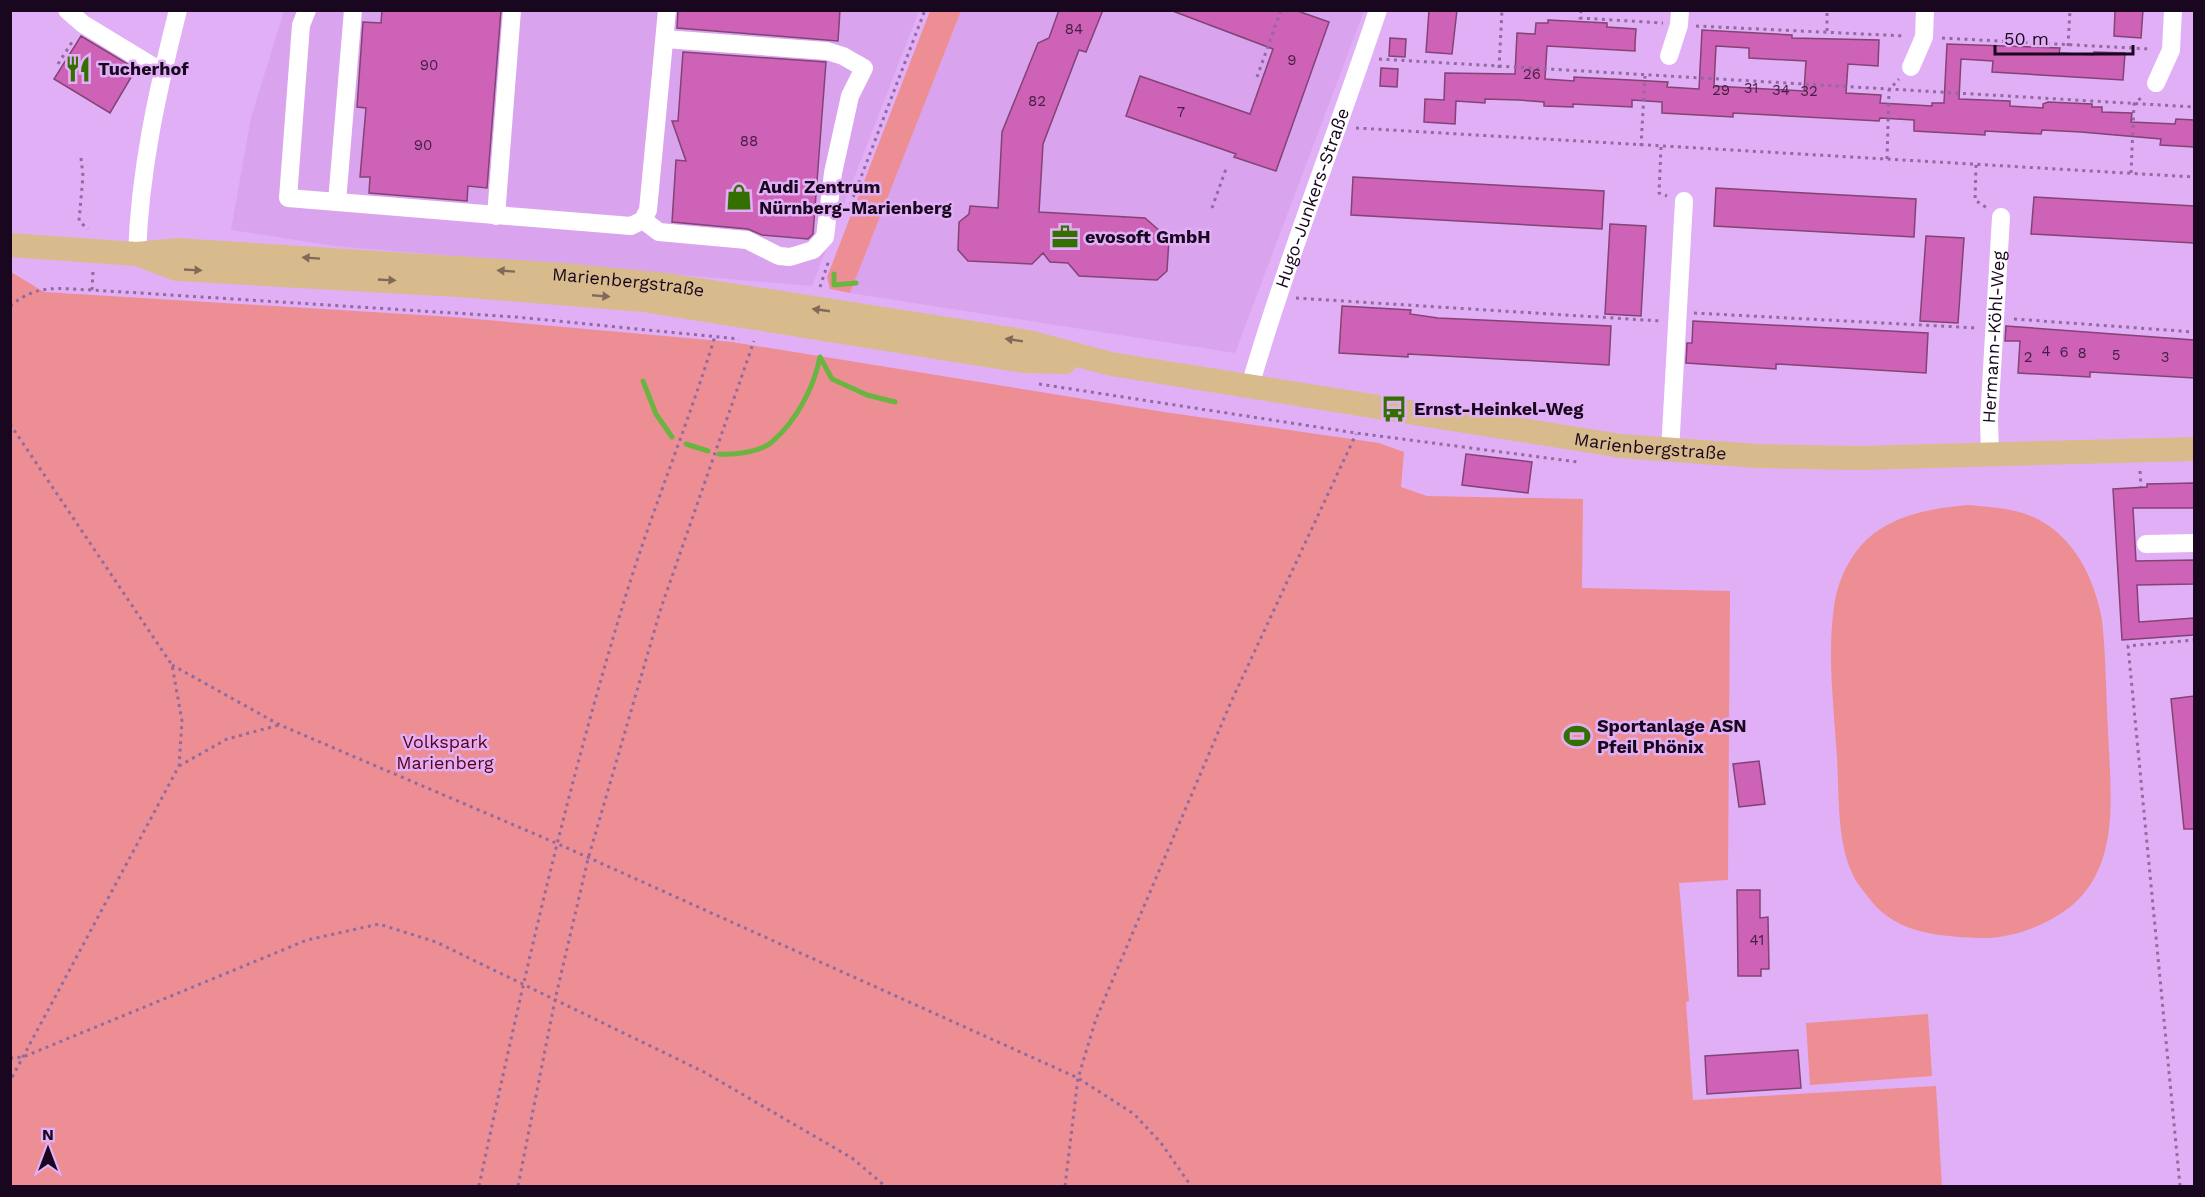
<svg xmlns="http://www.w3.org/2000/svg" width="2205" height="1197" viewBox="0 0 2205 1197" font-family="'Work Sans',sans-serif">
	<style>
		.built { fill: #d9a3ee }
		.green { fill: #ed8e94 }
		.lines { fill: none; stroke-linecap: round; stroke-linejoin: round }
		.stream { stroke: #6ab541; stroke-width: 5 }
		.building { fill: #cd62b6; stroke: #834374; stroke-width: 1.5; fill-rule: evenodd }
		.path { stroke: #906b9f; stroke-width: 3; stroke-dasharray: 3 4.5; stroke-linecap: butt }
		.minor { stroke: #fff; stroke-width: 18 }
		.major { stroke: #d8bb8c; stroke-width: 24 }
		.oneway { fill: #826a5b }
		.labels { text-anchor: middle; stroke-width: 5; stroke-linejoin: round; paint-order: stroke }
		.number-label { font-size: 15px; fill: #461e45 }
		.poi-label { font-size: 18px; font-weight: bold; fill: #19071f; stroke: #e1aff5; text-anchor: start }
		.street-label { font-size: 18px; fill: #19071f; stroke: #e1aff5 }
		.park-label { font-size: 18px; fill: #5a0017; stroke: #e1aff5 }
	</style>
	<rect width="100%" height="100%" fill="#e1aff5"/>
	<path class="built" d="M284,11H919L812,286L335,246L231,230L251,118Z
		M961,11H1364L1235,353L850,293Z"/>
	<path class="green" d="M930,11H961L850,293L830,289L827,277Z
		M11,272L44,292L453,317L732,342L1164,412L1379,443L1404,452L1401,487L1427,496L1583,499L1582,588L1730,591L1728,880L1679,883L1689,1001L1686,1002L1693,1100L1936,1086L1942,1186H11Z
		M1968,505C1984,507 2000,507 2015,511C2067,523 2093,571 2102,620C2106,657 2106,694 2108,731C2111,803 2124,885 2046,922C2026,932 2001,939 1978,938C1939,936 1899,934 1872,902C1866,894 1856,883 1852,873C1837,840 1839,794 1837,758C1834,708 1827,657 1834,607C1836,589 1843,571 1853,556C1879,517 1925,509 1968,505Z
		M1928,1014L1932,1076L1810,1085L1806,1023Z"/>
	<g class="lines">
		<path class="stream" d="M834,274V285L856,283
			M820,357L832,379L867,395L895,402
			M643,381L656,414L672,437
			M686,444L708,451
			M719,454C734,455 762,452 773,441C797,420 814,387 820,357"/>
	</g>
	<path class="building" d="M382,10H501L487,188L468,186L467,201L369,193L370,177H360L366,108L357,107L363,22L381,23Z
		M678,10H840L838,41L677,28Z
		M1059,10H1103L1086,52L1079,50L1043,144L1039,212L1145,218L1169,239L1167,271L1157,280L1079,276L1068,263L1050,262L1043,253L1032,264L968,261L958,250L959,222L969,214L970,206L998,208L1002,132L1038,43L1049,38Z
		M1170,10H1295L1329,22L1276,171L1234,157L1236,154L1126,116L1140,76L1250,114L1273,49Z
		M1429,10H1457L1452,54L1426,52Z
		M2115,10H2143L2141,38L2114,36Z
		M1548,20L1607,23V27L1636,29L1635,44V51L1547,46L1545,79L1574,81V77L1668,82L1667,87L1699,89L1702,30L1792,35V38L1879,40L1878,66L1848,64L1846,93L1881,95L1880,103L1932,106V103H1944L1947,44L2060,48L2059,53L2094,55V52L2125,53L2123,80L1992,72L1993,61L1961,59L1959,99L2010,101V106L2043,108V104L2048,102L2092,104V107H2102V112L2132,113L2131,122L2175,124L2176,119L2194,120V147L2160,145L2161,139L2081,132L2042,130L2041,134L1985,131V135L1914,131V120L1880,118L1879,121L1733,113V117L1662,113V102L1632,100V107L1573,104V107L1544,106V102L1518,100L1485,99V103L1456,101L1455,124L1424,122L1425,99L1444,100L1445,73L1515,74L1517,33L1535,34L1536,23H1548ZM1716,46L1749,48V58L1806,61L1804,91L1714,86Z
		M81,36L136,69L110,113L54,79Z
		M1390,38L1406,39L1405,57L1389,56Z
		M683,52L826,62L813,234L808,239L762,235L748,229L672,222L676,160L686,161L672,121H678Z
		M1381,68L1398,69L1397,87L1380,86Z
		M1353,177L1604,191L1602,229L1351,215Z
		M1716,188L1916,199L1914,237L1714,226Z
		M2034,197L2194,206V243L2031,234Z
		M1610,224L1646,226L1641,316L1605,314Z
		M1926,236L1964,238L1958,323L1920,321Z
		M1342,306L1411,310L1410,314L1438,318L1611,326L1609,365L1408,354V357L1339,353Z
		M1693,321L1928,333L1926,373L1776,364V369L1686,363L1687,343H1692Z
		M2006,326L2194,340V378L2090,372V377L2018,373L2020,341H2005Z
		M1466,454L1532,462L1528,493L1462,485Z
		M2194,483V508H2133L2136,561L2194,560V584L2137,585L2139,622L2194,618V635L2122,640L2113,489L2147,487V484Z
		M2194,696V829H2184L2171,699Z
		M1759,761L1765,804L1739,807L1733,764Z
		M1737,890H1760V918L1768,917L1769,969H1761V976H1738Z
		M1798,1050L1801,1088L1707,1094L1705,1056Z"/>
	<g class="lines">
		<path class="path" d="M1581,10L1580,18L1663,23
			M1696,26L1905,36
			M1827,31V10
			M1942,38L2151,49
			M2068,46L2070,10
			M1379,59L2194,107
			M58,64L74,39
			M1499,68L1502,10
			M1257,77L1281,10
			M1356,128L2194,177
			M1641,146L1645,76
			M1661,147L1659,193L1667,196
			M81,158L83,176L79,221L88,229
			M1887,159L1889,90L1899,79
			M1976,165L1975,200L1987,208
			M2131,173L2134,104L2144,95
			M1212,208L1227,166
			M848,211L925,10
			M820,287L829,260
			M92,290L93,271
			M1296,298L1661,321
			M10,306C38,283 58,289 92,290L516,317L739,339
			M1694,313L1978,328
			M2014,319L2194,332
			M1039,384L1356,433L1578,462
			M10,424L172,665L182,721L179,766L10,1081
			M2140,471L2141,487
			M172,665L280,725L556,843L1078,1078L1134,1114L1161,1143L1191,1186
			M179,766L227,739L279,725
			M10,1058L23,1057L307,940L379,924L436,942L704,1072L852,1158L885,1186
			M479,1186C521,989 566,791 625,598C652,510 688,425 715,336
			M518,1186L555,1000L588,859L661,608L754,341
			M1065,1186L1078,1078L1096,1019L1231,702L1356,434
			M2180,1186L2128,646L2194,640"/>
		<g class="minor">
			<path d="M67,10L83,24L162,72"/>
			<path d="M307,10L301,25L288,198L631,226L643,220L648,210L667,10"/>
			<path d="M1669,56L1679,25L1680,10"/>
			<path d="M1911,67L1924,37L1925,10"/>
			<path d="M2156,83L2171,50L2173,10"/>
			<path d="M337,202L353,10"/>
			<path d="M496,216L512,10"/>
			<path d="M643,220L659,232L747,240L779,256L790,257L813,250L825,237L833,173L850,96L864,68L843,56L827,51L665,39"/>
			<path d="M137,254C140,169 157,93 178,10"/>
			<path id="s1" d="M1250,386C1287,259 1336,136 1378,10"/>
			<path d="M1670,451L1684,201"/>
			<path id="s2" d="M1990,455L1989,420L2001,217"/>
			<path d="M2146,544L2194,543"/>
		</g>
		<g class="major">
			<path id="s3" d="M10,245L137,254L178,250L564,275L667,285L1029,342L1111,364L1621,446L1757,456L1860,458L2194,449"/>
			<path d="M142,256L177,269L458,285L643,300L1024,361L1065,362"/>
		</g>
	</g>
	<defs><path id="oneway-solid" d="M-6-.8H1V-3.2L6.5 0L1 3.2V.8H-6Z" transform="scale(1.5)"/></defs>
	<g class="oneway">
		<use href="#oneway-solid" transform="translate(311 258) rotate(-176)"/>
		<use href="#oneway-solid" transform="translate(193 270) rotate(3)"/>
		<use href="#oneway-solid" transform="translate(506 271) rotate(-176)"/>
		<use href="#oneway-solid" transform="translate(387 280) rotate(3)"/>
		<use href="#oneway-solid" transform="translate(601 296) rotate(5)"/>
		<use href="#oneway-solid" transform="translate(821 310) rotate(-172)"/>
		<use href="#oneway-solid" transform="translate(1014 340) rotate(-171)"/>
	</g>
	<defs>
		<g id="restaurant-bare" transform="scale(2.07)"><path d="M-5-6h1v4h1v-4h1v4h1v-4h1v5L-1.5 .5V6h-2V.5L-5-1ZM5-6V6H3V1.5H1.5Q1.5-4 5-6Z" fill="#337001" stroke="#e1aff5" stroke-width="2.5" paint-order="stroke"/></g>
		<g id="shop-bare" transform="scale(2.07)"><path d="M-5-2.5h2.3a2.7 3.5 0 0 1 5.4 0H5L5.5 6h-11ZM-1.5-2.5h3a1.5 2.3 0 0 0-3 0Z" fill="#337001" stroke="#e1aff5" stroke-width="2.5" paint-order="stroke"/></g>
		<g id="office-bare" transform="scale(2.07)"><path d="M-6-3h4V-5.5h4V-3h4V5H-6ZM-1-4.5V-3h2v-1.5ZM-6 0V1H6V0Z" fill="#337001" stroke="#e1aff5" stroke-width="2.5" paint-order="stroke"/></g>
		<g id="bus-bare" transform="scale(2.07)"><path d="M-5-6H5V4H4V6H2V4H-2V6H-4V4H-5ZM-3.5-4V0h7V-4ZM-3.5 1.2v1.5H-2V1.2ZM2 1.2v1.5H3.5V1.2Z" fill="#337001" stroke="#e1aff5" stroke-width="2.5" paint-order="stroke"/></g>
		<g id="stadium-bare" transform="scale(2.07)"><path d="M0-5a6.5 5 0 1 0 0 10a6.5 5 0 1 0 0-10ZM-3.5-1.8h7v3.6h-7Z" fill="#337001" stroke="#e1aff5" stroke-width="2.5" paint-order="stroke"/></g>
	</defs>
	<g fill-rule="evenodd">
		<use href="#restaurant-bare" x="78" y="69"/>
		<use href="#shop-bare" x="739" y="197"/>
		<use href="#office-bare" x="1065" y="237"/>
		<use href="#bus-bare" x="1394" y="409"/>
		<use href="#stadium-bare" x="1577" y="736"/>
	</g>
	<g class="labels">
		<g class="number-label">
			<text x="1074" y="34">84</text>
			<text x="1292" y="65">9</text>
			<text x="429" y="70">90</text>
			<text x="1532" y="79">26</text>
			<text x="1751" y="93">31</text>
			<text x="1721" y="95">29</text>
			<text x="1781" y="95">34</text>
			<text x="1809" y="96">32</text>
			<text x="1037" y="106">82</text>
			<text x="1181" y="117">7</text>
			<text x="749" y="146">88</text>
			<text x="423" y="150">90</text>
			<text x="2046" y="356">4</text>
			<text x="2064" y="357">6</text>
			<text x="2082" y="358">8</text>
			<text x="2116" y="360">5</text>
			<text x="2028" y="362">2</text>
			<text x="2165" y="362">3</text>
			<text x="1757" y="945">41</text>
		</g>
		<g class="poi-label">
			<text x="98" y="75">Tucherhof</text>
			<text x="759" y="193">Audi Zentrum<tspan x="759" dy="21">Nürnberg-Marienberg</tspan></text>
			<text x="1085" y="243">evosoft GmbH</text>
			<text x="1414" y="415">Ernst-Heinkel-Weg</text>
			<text x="1597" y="732">Sportanlage ASN<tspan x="1597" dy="21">Pfeil Phönix</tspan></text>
		</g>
		<g class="street-label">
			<text dy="6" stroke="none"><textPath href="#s1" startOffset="198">Hugo-Junkers-Straße</textPath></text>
			<text dy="6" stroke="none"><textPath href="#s3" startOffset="620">Marienbergstraße</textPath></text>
			<text dy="6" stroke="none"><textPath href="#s2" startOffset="118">Hermann-Köhl-Weg</textPath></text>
			<text dy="6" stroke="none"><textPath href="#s3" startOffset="1656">Marienbergstraße</textPath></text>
		</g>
		<g class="park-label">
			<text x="445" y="748">Volkspark<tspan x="445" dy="21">Marienberg</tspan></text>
		</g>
	</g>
	<rect width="2205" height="1197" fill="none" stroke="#19071f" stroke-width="24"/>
	<g transform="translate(48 1149)" stroke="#e1aff5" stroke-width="4.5" paint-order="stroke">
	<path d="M0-4.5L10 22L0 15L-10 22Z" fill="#19071f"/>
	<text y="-9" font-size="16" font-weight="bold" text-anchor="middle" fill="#19071f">N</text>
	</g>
	<path d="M1995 45v9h138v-9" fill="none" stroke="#19071f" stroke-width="3"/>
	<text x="2004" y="45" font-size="18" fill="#19071f" stroke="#e1aff5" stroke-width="4.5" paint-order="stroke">50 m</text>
</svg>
